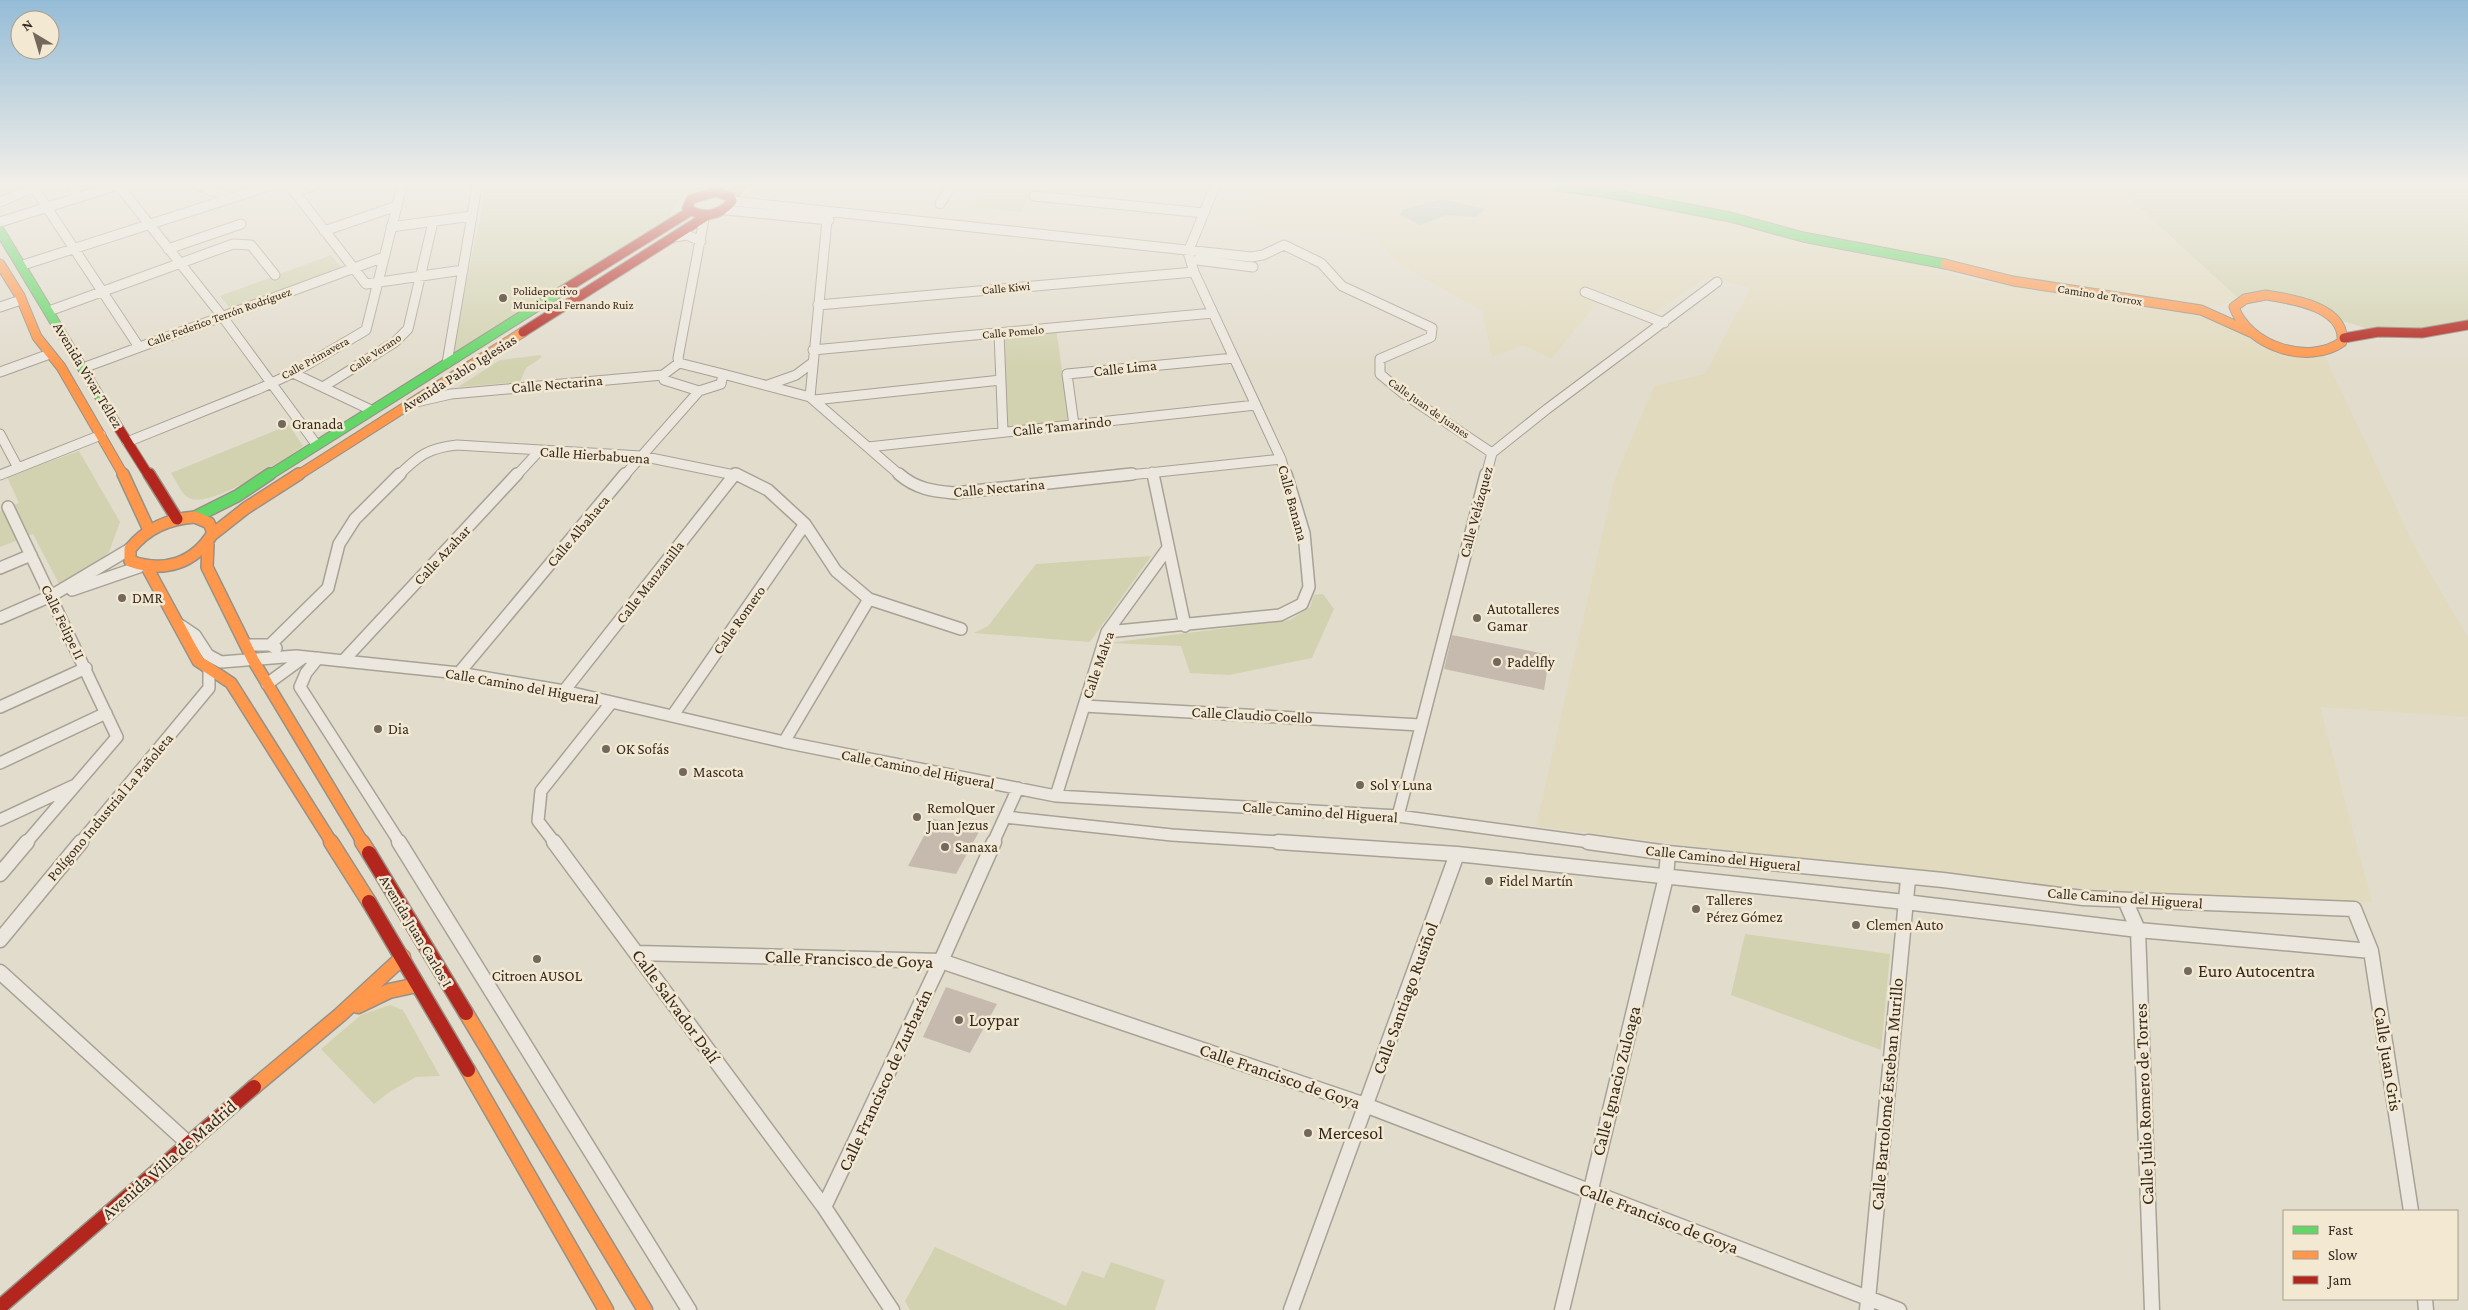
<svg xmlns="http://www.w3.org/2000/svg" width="2468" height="1310" viewBox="0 0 2468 1310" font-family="'Crimson Pro',serif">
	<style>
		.farmland { fill: #e1dabe }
		.green { fill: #d2d2b0 }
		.water { fill: #b8c8be }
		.building { fill: #c6baae }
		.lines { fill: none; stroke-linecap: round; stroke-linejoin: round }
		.street-far2-casing { stroke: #a8a196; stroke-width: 11 }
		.street-far1-casing { stroke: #a8a196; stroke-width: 14 }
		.street-casing { stroke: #a8a196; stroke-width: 17 }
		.fast-far1-casing { stroke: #979186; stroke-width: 11 }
		.fast-casing { stroke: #979186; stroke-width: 14 }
		.slow-far2-casing { stroke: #979186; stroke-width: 11 }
		.slow-far1-casing { stroke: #979186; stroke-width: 14 }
		.slow-casing { stroke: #979186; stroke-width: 17 }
		.jam-far2-casing { stroke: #979186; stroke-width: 11 }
		.jam-far1-casing { stroke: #979186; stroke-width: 14 }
		.jam-casing { stroke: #979186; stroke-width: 17 }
		.street-far2 { stroke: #ebe7de; stroke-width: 9 }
		.street-far1 { stroke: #ebe7de; stroke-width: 11 }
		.street { stroke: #ebe7de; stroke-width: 14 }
		.fast-far1 { stroke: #63d668; stroke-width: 9 }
		.fast { stroke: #63d668; stroke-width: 11 }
		.slow-far2 { stroke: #ff974d; stroke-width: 9 }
		.slow-far1 { stroke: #ff974d; stroke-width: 11 }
		.slow { stroke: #ff974d; stroke-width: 14 }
		.jam-far2 { stroke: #b3261e; stroke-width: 9 }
		.jam-far1 { stroke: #b3261e; stroke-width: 11 }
		.jam { stroke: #b3261e; stroke-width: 14 }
		.poi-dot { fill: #72685c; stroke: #f3e9d3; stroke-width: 2 }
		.labels { text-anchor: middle; stroke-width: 5; stroke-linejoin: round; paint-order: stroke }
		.far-street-label { font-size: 12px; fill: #36291f; stroke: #f3e9d3 }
		.far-poi-label { font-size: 12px; fill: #36291f; stroke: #f3e9d3; text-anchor: start }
		.street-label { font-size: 15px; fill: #36291f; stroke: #f3e9d3 }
		.poi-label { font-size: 15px; fill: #36291f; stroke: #f3e9d3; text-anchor: start }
		.near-street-label { font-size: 18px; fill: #36291f; stroke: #f3e9d3 }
		.near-poi-label { font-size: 18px; fill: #36291f; stroke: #f3e9d3; text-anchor: start }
	</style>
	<rect width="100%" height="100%" fill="#e2dccd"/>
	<path class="farmland" d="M1259,186H2116L2240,300L2201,310L2013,281L1860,248L1946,273L1982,281L2207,314L2284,348L2323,352L2415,547L2468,638V717L2320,707L2372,902L2120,893L1673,844L1536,826L1615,478L1654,386L1705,374L1750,288L1707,277L1653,313L1606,292L1551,359L1523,345L1492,357L1482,311L1394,261L1375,236L1356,232L1255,228Z"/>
	<path class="green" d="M487,186H710C688,193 675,194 670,219L451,354Z
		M986,186H1035L1021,212L974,207Z
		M2116,186H2468V321L2408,330L2378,332L2333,318L2302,302L2251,296L2238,298Z
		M331,255L341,267L230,308L220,296Z
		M1056,329L1070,423L1006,429L1002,335Z
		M540,355L542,357L526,368L520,382L458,387L500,360Z
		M289,425L303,446C284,460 211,509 189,498C181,494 176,480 171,473Z
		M79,451L120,522L109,552L91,569L59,584L33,534L0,547V511L19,503L7,477Z
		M1151,556L1090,642L974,633L988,626L1036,564Z
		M1323,594L1334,609L1312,658L1229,675L1190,673L1181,646L1108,643L1290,620L1310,607L1314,595Z
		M1745,934L1890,954L1881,1050L1731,995Z
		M390,1005L403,1010L440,1076L416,1077L391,1091L374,1104L321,1049L361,1015Z
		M935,1247L1066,1306L1082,1271L1104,1278L1111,1262L1165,1280L1155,1310H910L905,1301Z"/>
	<path class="water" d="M1442,199L1486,209L1476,217L1447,215L1420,225L1400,215L1402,210Z"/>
	<path class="building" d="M1452,635L1550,655L1544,690L1444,669Z
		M933,819L981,828L956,874L908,866Z
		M946,987L997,1004L970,1053L923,1037Z"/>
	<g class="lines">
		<g class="street-far2-casing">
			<path id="street-far2" d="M71,186L79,197
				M119,186L222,316L316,444
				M200,186L232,198
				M290,186L366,284L463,270
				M34,188L139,347
				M294,192L313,186
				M1034,196L1204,213
				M732,201L1251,257L1263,255L1284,245L1321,263L1342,286L1432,328L1431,337L1380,359V374L1404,394L1492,453
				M0,202L37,186
				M940,204L951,186
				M726,210L829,220
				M0,222L115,186
				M391,227L472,216
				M324,231L397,206
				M674,237L687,235L701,241
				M168,249L241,224
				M1188,252L1215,186
				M1188,252L1194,272L1281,459L1286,476
				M1197,260L1253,267
				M23,265L269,186
				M1585,292L1664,323
				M818,305L1194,272
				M0,307L21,300
				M49,311L233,244L251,245L275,275
				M999,333L1003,432
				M813,350L1213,313
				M447,363L477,186
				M679,363L678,358L704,219
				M679,363L723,374L721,384L699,391L664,380L663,375Z
				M83,368L384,257
				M0,372L47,355
				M293,373L371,410
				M723,374L810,397L901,476
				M768,385L796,375L812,363
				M323,387L395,342L408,329L433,222
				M810,397L827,220L825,212
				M814,400L1001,380
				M412,403L451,394L663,375
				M1074,425L1067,374L1234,358
				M0,434L18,468
				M127,442L261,388L293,373L366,330L402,186
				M868,447L1256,405
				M1152,472L1153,476
				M0,475L101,435
				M398,476C418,456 428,448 457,445L641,456L739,476
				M516,476L540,450
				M624,476L699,391
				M734,476L735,474
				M1120,476L1281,459
				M1486,476L1492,453L1547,409L1717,282"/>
		</g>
		<g class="street-far1-casing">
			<path id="street-far1" d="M736,474L768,490L805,524L836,571L869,599L961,629
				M899,474C916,489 933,491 954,493L1132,474
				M1153,474L1185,626
				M8,507L117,737L26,843
				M0,568L31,555
				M72,590L139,567
				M0,618L51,596L130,549
				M180,625L195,635L208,655L221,662L296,656L459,673L564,691L784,742L1056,796L1398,816L1597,843
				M1107,632L1280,615L1302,604L1309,587L1304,533L1286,474
				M246,645H270L276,648
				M270,645L328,588L339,544L355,519L400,474
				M318,658L306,673L300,687L400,843
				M344,660L517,474
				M459,673L625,474
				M267,684L304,657
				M564,691L735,474
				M1084,706L1420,725
				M0,707L86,668
				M673,715L805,524
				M784,742L869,599
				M0,763L106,713
				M1056,796L1107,632L1168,548
				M1398,816L1486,474
				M1005,817L1172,835L1296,843
				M0,820L73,786
				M80,843L209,688V669
				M555,843L538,821L541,791L611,703
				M993,843L1018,788"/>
		</g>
		<g class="street-casing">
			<path id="street" d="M399,842L689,1310
				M554,842L824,1207L892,1310
				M1278,842L1457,854L1905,902L2138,930L2371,951
				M1588,842L1668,853L1943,880L2083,898L2354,909L2371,951L2411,1211
				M0,874L27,842
				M2125,900L2138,930L2152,1310
				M0,940L81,842
				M637,953L941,961L1365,1105L1899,1310
				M0,972L188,1143
				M824,1207L941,961L994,842
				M2425,1299L2426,1310
				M1291,1310L1457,854
				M1562,1310L1666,877L1668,853
				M1867,1310L1908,879"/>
		</g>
		<g class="fast-far1-casing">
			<path id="fast-far1" d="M1558,186L1608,193L1730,217L1803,237L1945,264
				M0,231L113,419
				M268,476L560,292"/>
		</g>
		<g class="fast-casing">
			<path id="fast" d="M195,517L237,496L270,474"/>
		</g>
		<g class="slow-far2-casing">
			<path id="slow-far2" d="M730,197L741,186
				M0,264L20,296L37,337L61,367L124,476
				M1945,264L2013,281L2201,310L2250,332
				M2266,295C2292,299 2346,307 2342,342C2308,366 2248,346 2234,307L2245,299Z
				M297,476L523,332"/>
		</g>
		<g class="slow-far1-casing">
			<path id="slow-far1" d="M123,474L149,530
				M195,517L209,523L213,533C194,564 164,573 130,561V549C147,528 168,519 195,517Z
				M213,534L246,508L299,474
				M208,545L207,567L253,660L363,843
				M148,569L198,661L231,683L332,843"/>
		</g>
		<g class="slow-casing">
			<path id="slow" d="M331,842L369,902
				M362,842L369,853
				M358,1006L389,991L417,985
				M466,1013L645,1310
				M468,1070L606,1310
				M254,1087L340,1015L403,957"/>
		</g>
		<g class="jam-far2-casing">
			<path id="jam-far2" d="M716,192L730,197L732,201C720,216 703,219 687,208L691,199Z
				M560,292L689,212
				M523,332L708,215
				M2344,338L2378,332L2422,333L2468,325
				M113,419L149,476"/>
		</g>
		<g class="jam-far1-casing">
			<path id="jam-far1" d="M149,474L177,519"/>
		</g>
		<g class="jam-casing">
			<path id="jam" d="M369,853L466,1013
				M369,902L468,1070
				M0,1307L254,1087"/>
		</g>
		<use href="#street-far2" class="street-far2"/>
		<use href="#street-far1" class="street-far1"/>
		<use href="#street" class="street"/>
		<use href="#fast-far1" class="fast-far1"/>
		<use href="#fast" class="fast"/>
		<use href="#slow-far2" class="slow-far2"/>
		<use href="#slow-far1" class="slow-far1"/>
		<use href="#slow" class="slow"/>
		<use href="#jam-far2" class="jam-far2"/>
		<use href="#jam-far1" class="jam-far1"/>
		<use href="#jam" class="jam"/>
	</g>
	<linearGradient id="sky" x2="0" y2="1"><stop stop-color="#95bcd7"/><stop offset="0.5" stop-color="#f2efe8"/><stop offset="1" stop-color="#f2efe8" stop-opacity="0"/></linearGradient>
	<rect width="2468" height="369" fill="url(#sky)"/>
	<g class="poi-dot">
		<circle cx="503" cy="298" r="5"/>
		<circle cx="282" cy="424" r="5"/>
		<circle cx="122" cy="598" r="5"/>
		<circle cx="1477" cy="618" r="5"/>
		<circle cx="1497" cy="662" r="5"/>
		<circle cx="378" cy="729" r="5"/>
		<circle cx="606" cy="749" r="5"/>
		<circle cx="683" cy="772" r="5"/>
		<circle cx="1360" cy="785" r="5"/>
		<circle cx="917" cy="817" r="5"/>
		<circle cx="945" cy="847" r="5"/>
		<circle cx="1489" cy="881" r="5"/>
		<circle cx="1696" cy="909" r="5"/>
		<circle cx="1856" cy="925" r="5"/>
		<circle cx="537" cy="959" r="5"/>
		<circle cx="2188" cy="971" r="5"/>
		<circle cx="959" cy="1020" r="5"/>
		<circle cx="1308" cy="1133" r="5"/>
	</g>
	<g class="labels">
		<g class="far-street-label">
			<text transform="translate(1006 288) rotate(-5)" y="4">Calle Kiwi</text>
			<text transform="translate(2100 295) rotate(9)" y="4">Camino de Torrox</text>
			<text transform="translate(219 317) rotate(-20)" y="4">Calle Federico Terrón Rodríguez</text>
			<text transform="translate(1013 332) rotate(-5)" y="4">Calle Pomelo</text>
			<text transform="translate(375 353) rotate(-34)" y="4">Calle Verano</text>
			<text transform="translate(315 358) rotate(-29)" y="4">Calle Primavera</text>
			<text transform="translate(1429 408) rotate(35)" y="4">Calle Juan de Juanes</text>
		</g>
		<g class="far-poi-label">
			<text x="513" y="295">Polideportivo<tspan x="513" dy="14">Municipal Fernando Ruiz</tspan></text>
		</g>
		<g class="street-label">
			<text transform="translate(1125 368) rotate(-6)" y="5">Calle Lima</text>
			<text transform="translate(459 373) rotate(-32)" y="5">Avenida Pablo Iglesias</text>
			<text transform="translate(88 375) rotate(59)" y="5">Avenida Vivar Téllez</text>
			<text transform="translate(557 384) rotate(-5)" y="5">Calle Nectarina</text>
			<text transform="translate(1062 426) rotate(-6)" y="5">Calle Tamarindo</text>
			<text transform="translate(595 455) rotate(4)" y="5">Calle Hierbabuena</text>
			<text transform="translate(999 488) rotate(-5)" y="5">Calle Nectarina</text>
			<text transform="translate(1293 503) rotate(75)" y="5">Calle Banana</text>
			<text transform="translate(1476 512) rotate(-75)" y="5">Calle Velázquez</text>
			<text transform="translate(578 531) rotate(-50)" y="5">Calle Albahaca</text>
			<text transform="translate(442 555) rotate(-47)" y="5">Calle Azahar</text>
			<text transform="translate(650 582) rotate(-52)" y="5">Calle Manzanilla</text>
			<text transform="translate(739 620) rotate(-55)" y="5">Calle Romero</text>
			<text transform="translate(63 622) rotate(64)" y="5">Calle Felipe II</text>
			<text transform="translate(1098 665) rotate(-71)" y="5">Calle Malva</text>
			<text transform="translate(522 686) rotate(10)" y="5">Calle Camino del Higueral</text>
			<text transform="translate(1252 715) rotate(3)" y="5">Calle Claudio Coello</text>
			<text transform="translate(918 769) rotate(11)" y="5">Calle Camino del Higueral</text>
			<text transform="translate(110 807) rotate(-50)" y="5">Polígono Industrial La Pañoleta</text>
			<text transform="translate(1320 812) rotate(4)" y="5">Calle Camino del Higueral</text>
			<text transform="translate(1723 858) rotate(6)" y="5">Calle Camino del Higueral</text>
			<text transform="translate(2125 898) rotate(4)" y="5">Calle Camino del Higueral</text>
			<text transform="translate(416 931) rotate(59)" y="5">Avenida Juan Carlos I</text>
		</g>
		<g class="poi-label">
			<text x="292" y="429">Granada</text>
			<text x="132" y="603">DMR</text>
			<text x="1487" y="614">Autotalleres<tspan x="1487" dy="17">Gamar</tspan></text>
			<text x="1507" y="667">Padelfly</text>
			<text x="388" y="734">Dia</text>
			<text x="616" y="754">OK Sofás</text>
			<text x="693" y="777">Mascota</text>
			<text x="1370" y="790">Sol Y Luna</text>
			<text x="927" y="813">RemolQuer<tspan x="927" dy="17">Juan Jezus</tspan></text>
			<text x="955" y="852">Sanaxa</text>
			<text x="1499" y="886">Fidel Martín</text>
			<text x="1706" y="905">Talleres<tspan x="1706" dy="17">Pérez Gómez</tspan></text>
			<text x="1866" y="930">Clemen Auto</text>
			<text x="537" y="981" text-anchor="middle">Citroen AUSOL</text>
		</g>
		<g class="near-street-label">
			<text transform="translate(849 959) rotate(2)" y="6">Calle Francisco de Goya</text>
			<text transform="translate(1405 998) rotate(-70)" y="6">Calle Santiago Rusiñol</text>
			<text transform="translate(676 1006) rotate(54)" y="6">Calle Salvador Dalí</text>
			<text transform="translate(2388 1059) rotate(81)" y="6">Calle Juan Gris</text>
			<text transform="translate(1280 1076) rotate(19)" y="6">Calle Francisco de Goya</text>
			<text transform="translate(885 1080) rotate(-65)" y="6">Calle Francisco de Zurbarán</text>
			<text transform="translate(1616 1081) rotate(-76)" y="6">Calle Ignacio Zuloaga</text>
			<text transform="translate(1887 1094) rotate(-85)" y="6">Calle Bartolomé Esteban Murillo</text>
			<text transform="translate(2144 1104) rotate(-92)" y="6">Calle Julio Romero de Torres</text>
			<text transform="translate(169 1160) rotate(-41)" y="6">Avenida Villa de Madrid</text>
			<text transform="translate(1659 1218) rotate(21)" y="6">Calle Francisco de Goya</text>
		</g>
		<g class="near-poi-label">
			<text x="2198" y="977">Euro Autocentra</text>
			<text x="969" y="1026">Loypar</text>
			<text x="1318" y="1139">Mercesol</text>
		</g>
	</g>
	<rect x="2283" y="1210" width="175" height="90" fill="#f3e9d3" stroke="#a79c8b"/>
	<rect x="2293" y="1226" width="25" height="8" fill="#63d668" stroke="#a79c8b"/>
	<text x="2328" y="1235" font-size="15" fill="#36291f">Fast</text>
	<rect x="2293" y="1251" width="25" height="8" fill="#ff974d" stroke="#a79c8b"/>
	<text x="2328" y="1260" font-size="15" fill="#36291f">Slow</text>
	<rect x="2293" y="1276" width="25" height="8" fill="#b3261e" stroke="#a79c8b"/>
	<text x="2328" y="1285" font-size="15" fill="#36291f">Jam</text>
	<g transform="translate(35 35) rotate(322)"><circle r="24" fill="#f3e9d3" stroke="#a79c8b"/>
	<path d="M0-4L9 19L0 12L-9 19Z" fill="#72685c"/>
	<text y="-8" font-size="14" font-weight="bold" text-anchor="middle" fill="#36291f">N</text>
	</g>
</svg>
